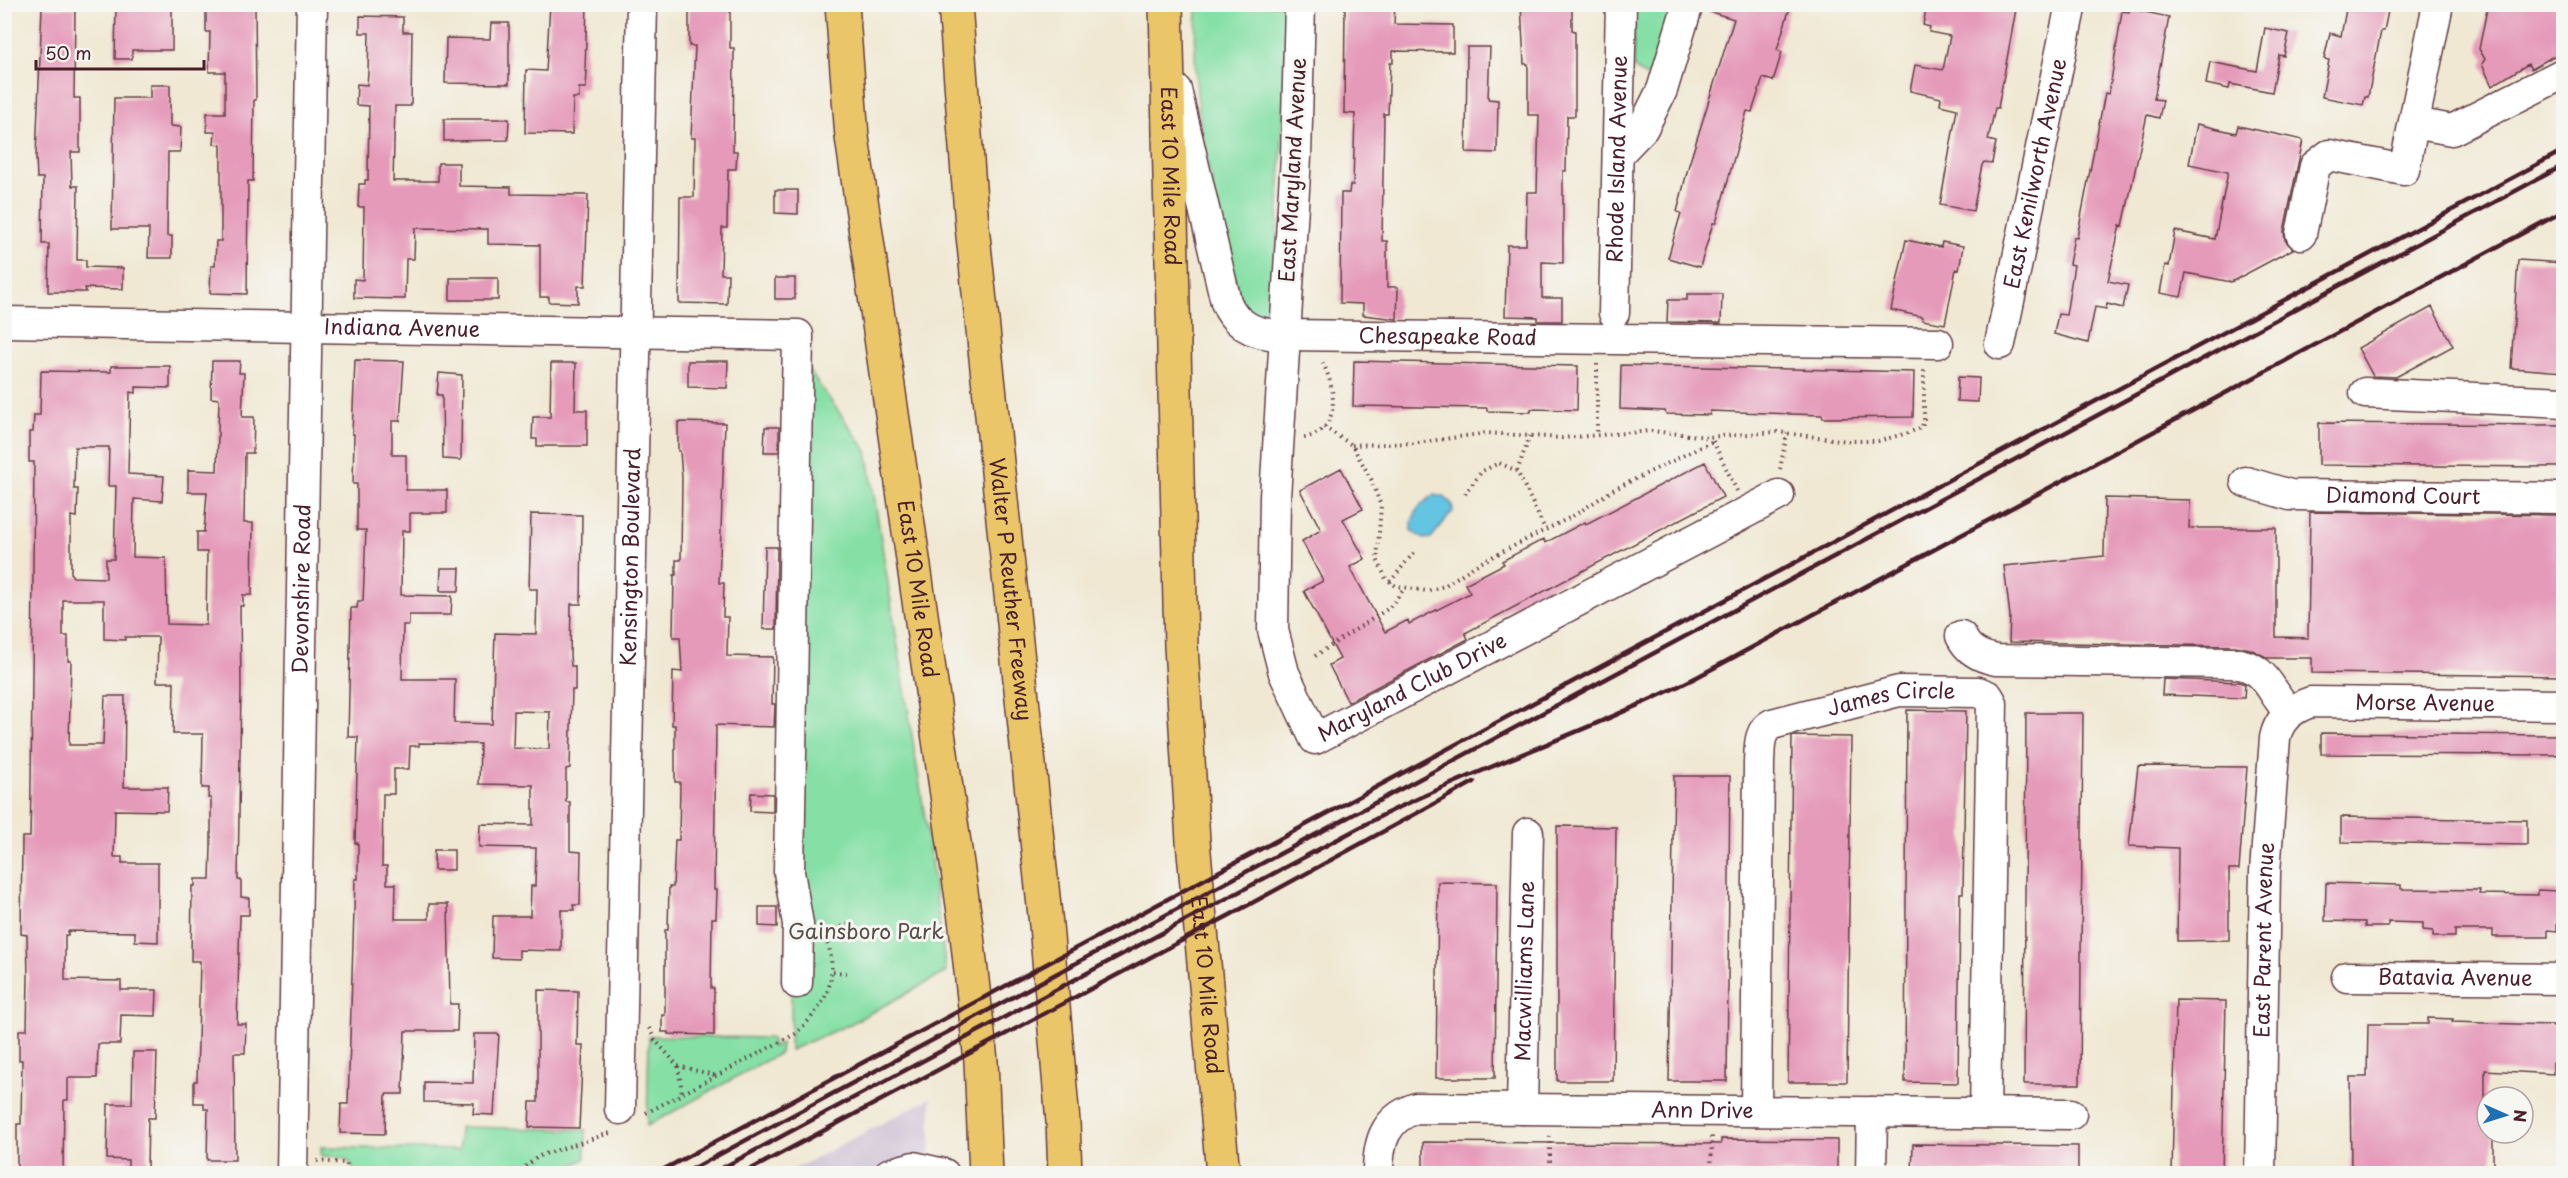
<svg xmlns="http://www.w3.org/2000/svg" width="2568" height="1178" viewBox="0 0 2568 1178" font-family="'Playpen Sans',sans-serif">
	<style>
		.industrial { fill: #ccbed3 }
		.green { fill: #86e0a6; stroke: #688068; stroke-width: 1.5 }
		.water { fill: #64c5e2; stroke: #577286; stroke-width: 1.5 }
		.building { fill: #e59ab9; fill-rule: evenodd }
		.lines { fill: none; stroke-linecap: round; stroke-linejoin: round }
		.minor-casing { stroke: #633d44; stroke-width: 33 }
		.major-casing { stroke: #633d44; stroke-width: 36 }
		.highway-casing { stroke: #633d44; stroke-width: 36 }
		.path { stroke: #633d44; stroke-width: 4; stroke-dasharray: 1.5 4.5; stroke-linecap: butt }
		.minor { stroke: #fff; stroke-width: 30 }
		.major { stroke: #ebc669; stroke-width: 33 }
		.highway { stroke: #ebc669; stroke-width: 33 }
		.rail { stroke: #4a1f2b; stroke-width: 4.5 }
		.labels { text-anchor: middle; stroke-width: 6; stroke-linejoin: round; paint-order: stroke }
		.street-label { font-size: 21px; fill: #4a1f2b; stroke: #f6f6f2 }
		.park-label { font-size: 21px; fill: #594f4a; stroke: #f6f6f2 }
	</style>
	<rect width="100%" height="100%" fill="#f6f6f2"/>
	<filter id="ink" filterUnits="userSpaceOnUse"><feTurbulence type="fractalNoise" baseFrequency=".0167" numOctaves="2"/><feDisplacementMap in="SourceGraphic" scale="12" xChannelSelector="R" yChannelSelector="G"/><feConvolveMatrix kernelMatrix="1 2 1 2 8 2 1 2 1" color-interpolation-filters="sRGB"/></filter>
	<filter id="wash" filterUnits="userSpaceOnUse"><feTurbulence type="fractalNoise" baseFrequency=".008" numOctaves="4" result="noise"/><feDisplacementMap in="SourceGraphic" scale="24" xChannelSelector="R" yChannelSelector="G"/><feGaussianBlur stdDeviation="1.35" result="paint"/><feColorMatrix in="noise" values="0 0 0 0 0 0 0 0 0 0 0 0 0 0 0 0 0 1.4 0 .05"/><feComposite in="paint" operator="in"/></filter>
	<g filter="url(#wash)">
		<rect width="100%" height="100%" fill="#f0e8d3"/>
		<path class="industrial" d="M931,1098L930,1173H787Z"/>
		<path class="green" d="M1198,5H1289L1273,320L1268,323L1242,310C1219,210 1185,108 1198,5Z
			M1633,5H1676L1651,75L1646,77L1634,68Z
			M807,368L867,451L926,824L946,972L850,1024L790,1050Z
			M649,1036L772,1038V1047L781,1043L780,1053L647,1126Z
			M460,1127L586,1130L585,1159L557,1173L354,1174C353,1155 335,1156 321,1156V1147L459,1150Z
			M125,1171L262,1172L125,1174Z"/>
		<path class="water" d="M1433,495L1444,497L1452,504L1453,511L1431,538L1424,539L1411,530L1413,527L1411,523L1419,507Z"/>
		<g id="blocks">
			<path class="building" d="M116,4H172V50H132V59H115Z
				M206,4H255L256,100H254L253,181H248L247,294L210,293L211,266H215L216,241H221V145L214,144L215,132H207V113H225V72H209L210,32H206Z
				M550,4H587L585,71H587L586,88H579V98H573L572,134L525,133L526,70L546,71Z
				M689,4H730V48H734L733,151H737L736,169H728L727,228H722L721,274H728L727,304L679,303L680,197H694L695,138H691L695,46H689Z
				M1345,4H1395L1394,24L1453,25V52L1393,51V63H1390L1388,114H1384L1382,241H1387V287H1398L1397,319L1363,315V304L1340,303L1341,193H1349L1350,185H1353L1355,114L1344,113Z
				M1521,4H1572V30L1575,31V116H1567L1566,171H1563V263L1542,262V298H1562V321H1538V317L1505,316L1507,245H1526L1527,192H1537L1539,115H1528V64H1524Z
				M1705,4H1791L1777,50L1782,52L1773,81L1763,78L1752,112L1747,111L1716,223H1713L1700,267L1668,258L1681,213L1677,212L1688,168L1734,19L1704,10Z
				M1927,4H2017L1998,108H1995L1988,140L1996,142L1992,163L1984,162L1982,165L1973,211L1940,205L1957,109L1940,105L1941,98L1910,91L1915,65L1943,70L1950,36L1929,32L1930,27L1923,25Z
				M2347,4L2389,6L2384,31H2381L2368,97H2365L2363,105L2322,97L2329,60L2324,59L2330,33L2341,36Z
				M2488,4H2564V50L2531,69L2528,64L2492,86L2482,64L2485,59L2479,49Z
				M42,7L75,8L74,98H80V152H71L72,186H78L77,260H86V267L123,268V289L85,288L86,292H48L49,244H42L43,178H37L36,157Z
				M2130,9L2169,17L2154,99L2163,100L2159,118L2147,115L2123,226L2120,225L2108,281L2128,285L2123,308L2107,304L2106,309L2095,307L2088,343L2054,334L2058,314L2066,315L2074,265L2069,264L2074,237L2077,238L2105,93L2109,94L2122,11L2129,12Z
				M360,16L403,17V32H412L411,106H395L393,181H438V163H459V186L511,187V194L588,195L585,286H578V303L549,302V297H540V245L488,244V229L415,228L414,259H406L405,299L354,298V279L363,280L364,207H358L359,184H365V180H368L369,106L356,105L357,84L367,85L368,72L369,33H360Z
				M491,23H509V84L445,83L446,38L490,39Z
				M2265,28L2289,33L2284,56L2279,55L2272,92L2230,84L2229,89L2206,84L2210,62L2257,71Z
				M1467,47H1490L1488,99L1498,100L1497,153L1466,152Z
				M150,85H170V126L181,127L180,152H168L167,236H172V258H148L149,229H112L114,98H150Z
				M444,119H509L508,140L444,141Z
				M2197,124L2236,133L2238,126L2303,140L2284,231L2285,240L2293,249L2231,282L2186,273L2181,297L2160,293L2165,265L2169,266L2175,231L2215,239L2228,172L2189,164Z
				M775,190H798V214L775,213Z
				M1906,240L1941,247L1942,242L1963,246L1959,270L1956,269L1945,324L1922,320L1923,317L1891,310Z
				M2518,260L2564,263V372L2511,368Z
				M450,278H498V300H450Z
				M775,278H795V299H775Z
				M1687,294H1722L1721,323L1667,322L1668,300H1687Z
				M2432,307L2453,346L2396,377L2373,376L2358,348Z
				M355,360L404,361L400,421H392V455H406V490H447V513H410V531H402L401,595L452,596L451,615H409V625H403L402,679H455L454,723L492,724L495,633L536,634L537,589H529L531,514L582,515L581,604H571L570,655L571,666H575V690H572L570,768L566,769V802H570V851L581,852L580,905H573L574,910H561V951L519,950V959L492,958L493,916H530L531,886H535L536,848L479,847L480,824L533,825V785L479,784L480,744L419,743V746H410L409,769H394V794H383L382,866H387V884H396L395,919H429V904H448L450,1004H458L457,1031H405L403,1094H386L385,1134L340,1133L341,1104H348L355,879H358V843H355L358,737H348L351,608H357L358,601H363L366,530H357V484H353L354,434H352ZM514,711L550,712L549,749L513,748Z
				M212,361H240L239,373H244L242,417H254L253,453H245L244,523H253L252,595H243V606H240L241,687L238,880H241V897L249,898V915H240L237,1024H246L245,1053H234L235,1160H207L208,1109H204V1103H194V1081H197L200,961H191L192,886H195V879H210L211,846V798H208L209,788H202L203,734H173L174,682H157L158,637H125V640L104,639V600H63V636H68V661H71L69,745H103L105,696H125L124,787H168L167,811L115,810L114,857H122V863H158V942L135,941V932L68,931V935H65V980L121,981V990H157L156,1016L121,1015L120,1044H98L97,1078H68V1100H64L63,1173H17V1124H21L22,1060H19V1030H27L28,977L27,935L21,934L22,837H30L31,786L34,462H29V432H33L34,415H40L41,371L111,372V366H170V388L136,387V393L130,392L128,474L164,476L162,501L134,499L133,557L166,558L167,624L206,625L207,552H197V532H204L207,492H188V470L217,471L219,399L211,398ZM75,447H109L108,486H116L114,559H106V578L73,577L71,574V516L77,517L78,489H74Z
				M688,361H728L727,388L688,387Z
				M1354,361L1578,366L1577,410L1531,409V412L1487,411V408L1353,406Z
				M551,363H576L575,410H587V446H537V439H532L533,417H550Z
				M1621,365L1914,372L1913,417L1823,418L1822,415L1710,411V415L1666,414L1665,411L1620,409Z
				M439,373L462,375L461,460L443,459L442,395H437Z
				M1958,377L1979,378L1978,402L1957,401Z
				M678,422L725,423L719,583H724L723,617H728L727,656L773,657L772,704H775L774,727L716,725L714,890H717L716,918H712L711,988H714V1035L668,1034V1032H662V1015H665V930H668L669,887H673L675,840H679L680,782H675V725H672L673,671L682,672L680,637H673L674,575H676V560H681L682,478L680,451H678Z
				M2319,423L2564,425V467L2319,465Z
				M765,427H779V452H764Z
				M1705,462L1723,497L1465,633L1468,639L1348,702L1329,665L1340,659L1304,591L1323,581L1302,541L1321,530L1300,490L1341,468L1363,509L1343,519L1365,559L1350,567L1385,632L1408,620L1409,624L1470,593L1465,584L1504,564L1502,561L1544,539L1545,543L1585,522L1586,524Z
				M2105,498L2190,500L2189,528H2276V637L2308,638L2310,512L2564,515V676L2312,673V658H2268L2250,649L2235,646L2009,642L2010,616L2004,566L2104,556Z
				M765,547H777L776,629H763Z
				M441,568H460L459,591H440Z
				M2163,679L2239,682L2245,684L2244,698L2162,695Z
				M1907,710L1966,711L1963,893H1960L1958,1083L1905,1082Z
				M2026,713H2083L2080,1084H2024Z
				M2321,733L2564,735V755L2321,754Z
				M1792,736L1851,737L1847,1082H1788Z
				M2138,766L2247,767L2239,869H2229V940L2177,941L2178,848L2129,846Z
				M1674,776H1730L1727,1081H1669Z
				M751,793L773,794V812L750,811Z
				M2341,817L2527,820V845L2341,842Z
				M1557,826L1616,827L1613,1081H1557Z
				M434,850H454V870H434Z
				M1438,882L1497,883L1495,1078H1436Z
				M2326,883L2401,885V889L2480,890L2479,894L2538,895V890L2558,891L2557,931L2548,930V937H2493V930H2455V937H2433V931L2423,930V923L2388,922V927H2365V922L2325,921Z
				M759,907H777V927L759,926Z
				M538,990L578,991L577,1045H583L579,1128L529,1127L530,1102H538Z
				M2176,1000L2226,1001L2222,1173H2172Z
				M2428,1018L2453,1019L2452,1022L2553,1025V1027H2564V1062H2553V1074L2485,1070V1121H2487V1133H2493V1173H2351L2350,1077H2367L2368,1024H2428Z
				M474,1034H499L494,1115L473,1114L474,1103L424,1102V1082L473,1083Z
				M133,1052H157L155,1118H148L147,1168L128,1167V1160L107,1159L108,1104H132Z
				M1721,1139L1837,1140V1173H1423V1142L1721,1144Z
				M1913,1144L2078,1146V1173H1912Z"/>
		</g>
	</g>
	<g filter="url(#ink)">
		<use href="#blocks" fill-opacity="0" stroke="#633d44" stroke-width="1.5"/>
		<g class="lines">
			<g class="minor-casing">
				<g id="minor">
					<path id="s1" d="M1300,4L1296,157L1275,497L1273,630L1284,673L1315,739L1779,495"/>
					<path id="s2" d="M1176,90L1226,302C1236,328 1259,335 1285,335L1938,343"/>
					<path d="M2414,123L2452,130L2564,73"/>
					<path d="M1619,153L1643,128L1662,90L1688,4"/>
					<path d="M2301,234L2315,166L2329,155L2404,170L2438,4"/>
					<path id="s3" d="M1614,313L1621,4"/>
					<path id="s4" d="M4,322L798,335L789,872L798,924L797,983"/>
					<path id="s5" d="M2000,344L2071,4"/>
					<path d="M2365,393L2564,402"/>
					<path id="s6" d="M2246,482L2290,495L2564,498"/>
					<path d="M1961,636C1968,651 1980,657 1996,660L2232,663C2268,666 2268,690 2289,712"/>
					<path id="s7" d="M2347,977L2564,979"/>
					<path id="s8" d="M620,1109L642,4"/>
					<path id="s9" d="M1522,1109L1528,833"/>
					<path id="s10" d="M1756,1111L1759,762C1760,748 1758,731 1772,724L1899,691L1978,692L1988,696L1992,703L1985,1113"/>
					<path id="s11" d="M292,1174L312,4"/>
					<path d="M889,1174L914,1167L944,1174"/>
					<path id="s12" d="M1378,1174C1378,1143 1384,1119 1416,1108L2071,1114"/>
					<path d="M1871,1174L1872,1112"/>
					<path id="s13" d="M2260,1174L2265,872L2275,738C2279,718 2293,708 2311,702L2564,705"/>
				</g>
			</g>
			<g class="major-casing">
				<g id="major">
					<path id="s14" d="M842,4L852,137L966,926L981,1061L986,1174"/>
					<path id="s15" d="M1166,4L1181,646L1193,841L1223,1174"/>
				</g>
			</g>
			<g class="highway-casing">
				<g id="highway">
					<path id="s16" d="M955,4L972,226L1046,925L1063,1122L1065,1174"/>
				</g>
			</g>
			<path class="path" d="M1597,364V433
				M1324,427L1352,445L1371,479L1381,506L1377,559L1386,579L1396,586L1427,591L1444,586L1476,565L1573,516L1613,490L1713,441
				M1304,438C1343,430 1336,386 1321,360
				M1713,441L1737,491
				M1352,445L1417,443L1486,433L1562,438L1652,431L1707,437L1777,432L1848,441H1878L1908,433L1922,427L1924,420V367
				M1780,469L1787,433
				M1517,471L1530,436
				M1465,494L1482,471L1499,463L1517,471L1545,529
				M1390,582L1415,551
				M1315,656L1389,608L1404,589
				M824,932L848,925
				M833,972L850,973
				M649,1028L655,1040L678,1066L714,1075
				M678,1066L682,1092
				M646,1113L795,1034C827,1005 841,977 825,936
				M317,1161L346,1163L351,1174
				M516,1174L539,1156L610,1133
				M1550,1174V1135
				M1711,1174L1712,1134"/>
			<use href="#minor" class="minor"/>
			<use href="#major" class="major"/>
			<use href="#highway" class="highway"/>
			<path class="rail" d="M655,1174L2564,150
				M683,1174L2564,165
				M711,1174L1383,815C1485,765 1595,729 1697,677L2564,211
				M742,1174L1230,915L1474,782"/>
		</g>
	</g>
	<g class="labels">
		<g class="street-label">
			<text dy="7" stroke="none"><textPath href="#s3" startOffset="154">Rhode Island Avenue</textPath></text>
			<text transform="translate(1293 170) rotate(-87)" y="7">East Maryland Avenue</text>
			<text dy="7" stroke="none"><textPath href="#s5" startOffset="174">East Kenilworth Avenue</textPath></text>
			<text dy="7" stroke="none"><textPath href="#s15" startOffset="172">East 10 Mile Road</textPath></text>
			<text dy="7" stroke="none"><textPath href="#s4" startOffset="398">Indiana Avenue</textPath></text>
			<text dy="7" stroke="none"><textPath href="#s2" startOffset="453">Chesapeake Road</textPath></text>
			<text dy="7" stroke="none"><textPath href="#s6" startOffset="159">Diamond Court</textPath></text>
			<text dy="7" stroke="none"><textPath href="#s8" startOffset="552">Kensington Boulevard</textPath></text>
			<text dy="7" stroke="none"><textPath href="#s11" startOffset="585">Devonshire Road</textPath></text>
			<text dy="7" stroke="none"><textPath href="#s14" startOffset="590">East 10 Mile Road</textPath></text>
			<text dy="7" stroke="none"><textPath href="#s16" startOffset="588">Walter P Reuther Freeway</textPath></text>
			<text dy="7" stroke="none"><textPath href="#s1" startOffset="854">Maryland Club Drive</textPath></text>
			<text dy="7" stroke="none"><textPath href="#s10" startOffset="514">James Circle</textPath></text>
			<text dy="7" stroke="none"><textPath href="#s13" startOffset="604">Morse Avenue</textPath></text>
			<text dy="7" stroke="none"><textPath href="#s13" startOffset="234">East Parent Avenue</textPath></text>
			<text dy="7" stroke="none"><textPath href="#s9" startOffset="138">Macwilliams Lane</textPath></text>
			<text dy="7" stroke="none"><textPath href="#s7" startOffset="108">Batavia Avenue</textPath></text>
			<text dy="7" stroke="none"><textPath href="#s15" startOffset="982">East 10 Mile Road</textPath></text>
			<text dy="7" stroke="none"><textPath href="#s12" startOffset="369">Ann Drive</textPath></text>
		</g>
		<g class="park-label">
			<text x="866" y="939">Gainsboro Park</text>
		</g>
	</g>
	<rect width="2568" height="1178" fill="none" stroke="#f6f6f2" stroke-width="24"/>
	<g transform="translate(2505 1115) rotate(93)"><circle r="28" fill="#f6f6f2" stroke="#b1a0a2" stroke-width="1.5"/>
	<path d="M0-4.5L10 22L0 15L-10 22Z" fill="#1f6fb2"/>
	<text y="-9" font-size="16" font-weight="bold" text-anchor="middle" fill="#4a1f2b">N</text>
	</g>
	<path d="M36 60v9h168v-9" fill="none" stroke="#4a1f2b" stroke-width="3"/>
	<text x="45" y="60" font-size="18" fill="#4a1f2b" stroke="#f6f6f2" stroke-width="4.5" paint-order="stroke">50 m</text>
</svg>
